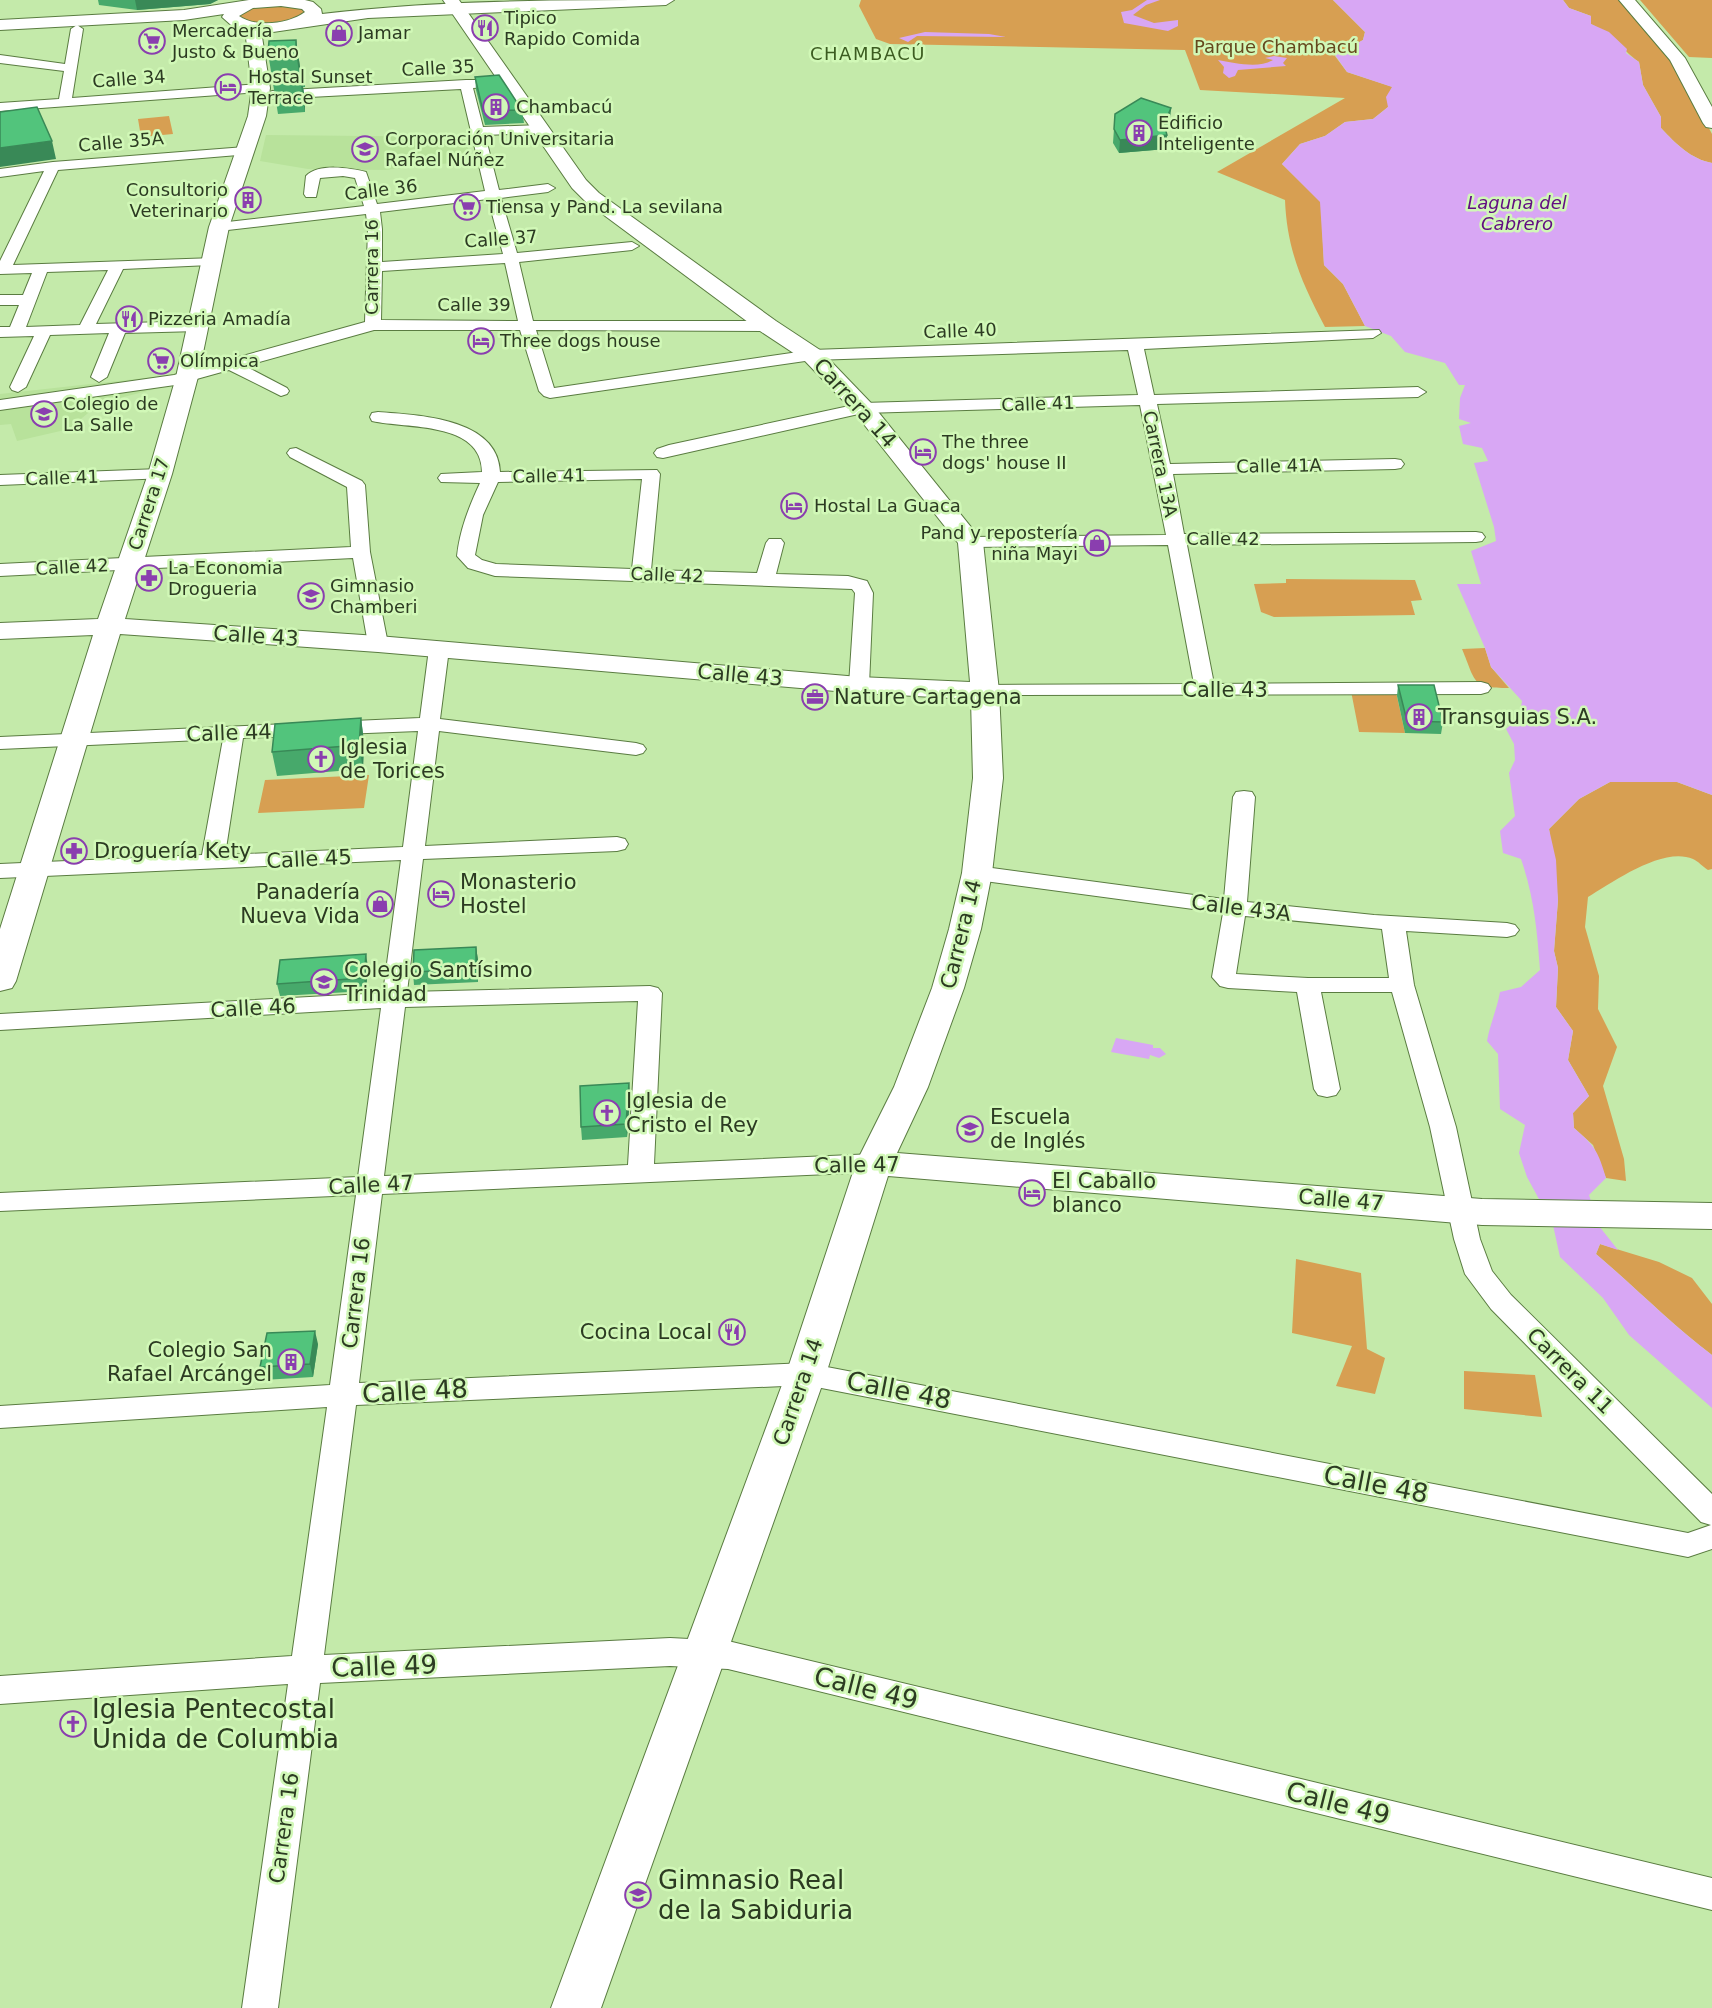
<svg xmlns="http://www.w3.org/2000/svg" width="1712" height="2008" viewBox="0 0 1712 2008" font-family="'DejaVu Sans',sans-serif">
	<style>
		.built { fill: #b8e29b }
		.green { fill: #d79f52 }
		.water { fill: #d8a7f4 }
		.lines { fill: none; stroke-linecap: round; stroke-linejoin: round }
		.street-casing { stroke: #5a7c41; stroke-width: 2 }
		.secondary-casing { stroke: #5a7c41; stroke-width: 2 }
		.highway-casing { stroke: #5a7c41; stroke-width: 2 }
		.street { fill: #fff; fill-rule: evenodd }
		.secondary { fill: #fff; fill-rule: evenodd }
		.highway { fill: #fff; fill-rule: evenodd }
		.wall { fill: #47a96b }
		.shaded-wall { fill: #398957 }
		.building { fill: #52c47c; stroke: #398957; stroke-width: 1.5 }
		.labels { text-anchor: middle; stroke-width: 5; stroke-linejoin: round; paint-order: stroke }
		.far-poi-label { font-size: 18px; fill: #2c3b22; stroke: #d1f8b7; text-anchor: start }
		.far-park-label { font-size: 18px; fill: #65481d; stroke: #d1f8b7 }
		.far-neighbourhood-label { font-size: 18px; letter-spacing: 1.5px; fill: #3c5c21; stroke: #d1f8b7 }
		.far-street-label { font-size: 18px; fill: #2c3b22; stroke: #d1f8b7 }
		.far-water-label { font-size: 18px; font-style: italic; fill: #620e82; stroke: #d1f8b7 }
		.street-label { font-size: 21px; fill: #2c3b22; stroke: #d1f8b7 }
		.poi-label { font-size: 21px; fill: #2c3b22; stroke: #d1f8b7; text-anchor: start }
		.near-street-label { font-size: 26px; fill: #2c3b22; stroke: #d1f8b7 }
		.near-poi-label { font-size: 26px; fill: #2c3b22; stroke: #d1f8b7; text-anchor: start }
	</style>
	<rect width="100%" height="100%" fill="#c4eaaa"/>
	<path class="built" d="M266,135L467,137L469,161L385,170L308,169L260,161Z
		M163,376L155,389L100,403L69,429L17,441L11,424L0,425V394Z"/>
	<path class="green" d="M861,0H1333L1365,32L1363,40L1335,56L1347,72L1393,87L1388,107L1373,119L1345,122L1325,136L1300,144L1282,164L1321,202L1324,265L1343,284L1365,326L1325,327C1302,283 1287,250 1285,200L1217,172L1345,98L1200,90L1185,50L890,44L876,39L859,6Z
		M1563,0H1622L1679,71L1712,134V163C1691,159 1676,144 1661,128V117L1643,85L1639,62C1620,48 1612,34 1591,24V16L1569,8Z
		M1640,0H1712V58L1689,57Z
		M259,5L299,6L306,12L304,15C281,23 264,25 241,20L238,14Z
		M169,116L173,134L141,137L138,119Z
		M1286,579L1415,580L1422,600L1411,601L1415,615L1274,617L1261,612L1254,584L1286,583Z
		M1485,648L1491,667L1509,688C1471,688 1476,682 1462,649Z
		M1351,691L1396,692L1405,733L1359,732Z
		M369,775L364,808L258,813L265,780Z
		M1650,781L1677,782L1712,795V869L1708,870C1703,867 1698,861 1693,859C1663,846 1613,882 1588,897L1585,927L1599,976L1598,1009L1617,1047L1603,1086L1624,1159L1626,1181L1606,1178L1593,1145L1574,1128L1573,1113L1589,1096L1568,1060L1573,1031L1556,1007L1558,968L1554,951L1558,900L1549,829L1579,799L1610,782Z
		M1600,1244L1659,1262L1692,1278L1712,1304V1355C1671,1324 1635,1287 1596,1254Z
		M1296,1259L1361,1273L1367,1349L1385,1358L1375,1394L1336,1386L1352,1346L1292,1333Z
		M1464,1371L1535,1375L1542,1417L1464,1409Z"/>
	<path class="water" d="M1147,0H1160L1146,5L1133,15L1154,23L1178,20V26L1168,31L1124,23L1121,12L1132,10Z
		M1333,0H1563L1569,8L1591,16V24L1609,32L1627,49L1626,53L1639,62L1643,85L1661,117V128C1676,144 1691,159 1712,163V795L1677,782H1610L1579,799L1549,829L1556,860L1558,900L1554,951L1558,968L1556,1007L1573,1031L1568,1060L1589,1096L1573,1113L1574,1128C1595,1146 1598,1151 1606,1178L1589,1195L1599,1226L1618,1250L1600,1244L1596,1254C1635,1287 1671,1324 1712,1355V1408L1629,1335L1603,1298L1560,1257L1553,1225L1527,1177L1519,1153L1525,1125L1500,1109L1498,1054L1487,1041C1490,1024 1497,1009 1500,992L1521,987L1540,970C1537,929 1534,897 1521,859L1503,853L1500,831L1515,816L1509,773L1515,760L1514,744L1506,729L1519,718L1522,701L1491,667L1485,648L1457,584H1481L1471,551L1496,541L1494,527L1474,463L1488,461L1482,448L1463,444L1459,426L1471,423L1459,419L1460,398L1465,385H1459L1445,363L1405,352L1391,336L1365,326L1343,284L1324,265L1320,202L1282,164L1300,144L1325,136L1345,122L1373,119L1388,107L1386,97L1392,87L1347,72L1335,55L1363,40L1365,32Z
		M925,32L989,34L1006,37L917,36L908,42L899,38Z
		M1274,56L1287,58L1283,63L1286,66L1238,70L1235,76L1229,78L1223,73L1224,67L1218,60C1234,63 1259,69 1273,60L1265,58Z
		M1116,1038L1153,1045V1048H1160L1166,1054L1159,1058L1150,1055L1149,1059L1111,1052Z"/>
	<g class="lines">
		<g class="street-casing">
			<path id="street" d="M77,25L83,29L72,98L261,84L267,88L261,92L0,111V103L59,99L64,71L0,63V55L65,64L71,29Z
				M466,80H483L489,84L487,87L473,88L483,127L541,125L548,129L541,133L485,135L499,190L548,184L555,188L548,192L501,198L517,253L632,242L639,246L632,250L519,262L533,321H768L776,326L768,331L536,330L554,388L812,350L1379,330L1381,333L1373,338L1144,349L1154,395L1418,387L1426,392L1418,397L1157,404L1170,464L1395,459L1401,460L1404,464L1401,468L1395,469L1173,474L1184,534L1476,532L1482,533L1485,537L1482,541L1476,542L1187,545L1214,684L1481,682L1488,684L1491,688L1488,692L1481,694L978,695L975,691L978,687L985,685L1194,684L1168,545L970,547L964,546L961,542L964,538L970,537L1166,535L1140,405L863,413L663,458L657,457L654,453L657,449L669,445L863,403L1138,395L1128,350L812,360L550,398L544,396L539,391L520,330H374L245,366L287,388L289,391L287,394L281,396L229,370L175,385L0,410V400L174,375L365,322L368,229L366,214L219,231L212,227L219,223L364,206L355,178L343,176L320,178L316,197H306L304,194L306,176C318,163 350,168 366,172L377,204L485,191L461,89L272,99L266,95L272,91ZM488,199L503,254L382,262V229L380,212ZM505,263L518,321L381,320L382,271Z
				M245,147L250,148L252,151L250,154L58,170L13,265L215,258L217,261L210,265L123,269L96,324L198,321L206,326L198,331L125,333L107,377L99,382L91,377L109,333L50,335L26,387L18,392L12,390L10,387L34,336L0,337V327H10L19,305H0V295H23L32,273L0,274V261L44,171L0,177V169L53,162ZM108,270L80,325L26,327L47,272Z
				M378,412C418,415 498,418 500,472L657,470L660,474L651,570L757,573L766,543L769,539H781L784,543L776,574L848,576L867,581L873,593L869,685L866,689H852L849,685L855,593L852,589L495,576L468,568L457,556C460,529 469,507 480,483L441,482L438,478L441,474L482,472C482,421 407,429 372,421L370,417L372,413ZM642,479L632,569L496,564L482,560L475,555L483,515L498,482Z
				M296,448L362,481L365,485L370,552L388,644L385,648H371L368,644L353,558L0,576V564L351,547L347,487L290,457L287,453L290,449Z
				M160,469L166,470L169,474L166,478L0,485V475Z
				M439,643L446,645L449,649L440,719L636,743L643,745L646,749L643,753L636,755L439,731L425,846L617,837L625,839L628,844L625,849L617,851L423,859L407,992L650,986L658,988L662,993L654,1164L874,1154L883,1157L887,1163L883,1169L874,1172L382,1194L359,1383L806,1363L1688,1533L1711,1525L1701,1522L1491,1309L1465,1274L1454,1239L1430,1127L1392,992H1321L1340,1089L1336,1095L1327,1097L1318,1095L1314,1089L1297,992L1228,988L1220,986L1212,977L1223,913L977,880L969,878L966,873L969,868L977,866L1224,899L1233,797L1236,792L1244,791L1252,792L1255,797L1247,902L1374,915L1507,923L1515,925L1519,930L1515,935L1507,937L1406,931L1414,985L1456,1127L1480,1239L1492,1271L1511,1295L1712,1494V1549L1688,1557L806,1385L356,1405L324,1655L670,1638L728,1641L1712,1878V1910L728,1669L670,1666L320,1683L278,2008H242L288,1684L0,1704V1676L292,1656L327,1407L0,1428V1406L330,1385L356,1195L0,1211V1193L358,1177L381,1008L0,1030V1014L383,993L401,860L0,878V864L202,855L223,739L0,749V737L420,718L429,649L432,645ZM418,731L403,847L225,855L243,738ZM1245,916L1382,929L1389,978H1308L1236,974ZM638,1001L628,1165L384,1176L405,1007Z"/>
		</g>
		<g class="secondary-casing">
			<path id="secondary" d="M443,0H459L586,180L599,193L776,321L820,350L871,403L983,542L999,691L1003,778L992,873L981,929L964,988L928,1087L897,1153L1482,1199L1712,1203V1229L1482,1225L888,1176L826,1374L601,2008H551L786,1374L856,1163L894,1087L932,988L949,929L962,873L973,778L971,699L859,693L378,652L120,634L16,981L12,988L0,991V929L93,635L0,639V623L98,619L148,474L176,377L209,227L248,116L252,88L246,38L236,25L238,22H250L262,37L270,88L266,116L229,227L198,377L172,474L125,619L378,636L859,677L970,682L958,543L855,413L804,360L760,331L585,201L572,188Z
				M1619,0H1635L1685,58L1712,107V128L1706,127L1703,123L1670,60Z"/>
		</g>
		<g class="highway-casing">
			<path id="highway" d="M249,0H305L313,2L321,9L322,14C438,0 557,0 674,0L666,5L368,18L273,32L241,29L231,25L222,17L224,14L184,20L0,30V20L184,10ZM281,6L302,9L305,12C289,24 256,28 239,16L253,8Z"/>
		</g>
		<use href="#street" class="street"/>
		<use href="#secondary" class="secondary"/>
		<use href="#highway" class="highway"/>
	</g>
	<path class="wall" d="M98,0H218L210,4L137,10L99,5Z
		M296,40L302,80L304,79L305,84V87H303L305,100V112L278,114L268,53Z
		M475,77L522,110L524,123L485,125L476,90Z
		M1115,114L1170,121L1166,131L1167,135L1166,149L1119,153L1113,143Z
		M1398,685L1443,722L1441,734L1405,733L1397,696Z
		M361,718L364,742L363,769L277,776L272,752Z
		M476,947L478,960V982L414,985L413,972Z
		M368,967L366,991L280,996L277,984Z
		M629,1083L630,1096L627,1137L582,1140L581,1127Z
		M318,1344L313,1377L263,1380L260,1367Z"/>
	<path class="shaded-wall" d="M135,0H218L210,4L137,10Z
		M296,40L305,100V112L296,52Z
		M1171,108L1170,121L1164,135H1167L1166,149L1119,153L1120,140Z
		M52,141L56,159L0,167V148Z
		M361,718L364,742L363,769L359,745Z
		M476,947L478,960V982L476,969Z
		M366,954L368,967L366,991L364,978Z
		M629,1083L630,1096L627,1137L626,1124Z
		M315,1331L318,1344L313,1377L310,1364Z"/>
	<path class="building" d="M296,40V52L268,53L269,41Z
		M499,75L522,110L483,111L475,77Z
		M1141,98L1171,108L1164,124L1167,135L1120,140L1114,129L1115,114Z
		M37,107L52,141L0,148V112Z
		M1398,685H1434L1443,722L1407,721Z
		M361,718L359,745L272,752L275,724Z
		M476,947V969L413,972L414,950Z
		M366,954L364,978L277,984L280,960Z
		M629,1083L626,1124L581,1127L580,1086Z
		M315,1331L310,1364L260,1367L267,1333Z"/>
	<defs>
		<g id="restaurant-ring" transform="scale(1.35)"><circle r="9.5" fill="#d1f8b7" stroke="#8a3eaf" stroke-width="1.5"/><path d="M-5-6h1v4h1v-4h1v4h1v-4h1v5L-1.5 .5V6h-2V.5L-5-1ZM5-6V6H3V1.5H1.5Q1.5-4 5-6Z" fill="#8a3eaf"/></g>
		<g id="shop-ring" transform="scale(1.35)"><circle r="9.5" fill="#d1f8b7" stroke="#8a3eaf" stroke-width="1.5"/><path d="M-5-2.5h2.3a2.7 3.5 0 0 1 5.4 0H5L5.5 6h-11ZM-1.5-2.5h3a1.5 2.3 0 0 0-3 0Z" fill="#8a3eaf"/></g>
		<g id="supermarket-ring" transform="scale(1.35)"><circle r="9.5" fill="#d1f8b7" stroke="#8a3eaf" stroke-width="1.5"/><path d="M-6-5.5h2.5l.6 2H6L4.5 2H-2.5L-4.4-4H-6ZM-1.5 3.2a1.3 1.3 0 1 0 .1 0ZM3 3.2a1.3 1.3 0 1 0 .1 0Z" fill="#8a3eaf"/></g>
		<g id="hotel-ring" transform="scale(1.35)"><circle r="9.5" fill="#d1f8b7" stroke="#8a3eaf" stroke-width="1.5"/><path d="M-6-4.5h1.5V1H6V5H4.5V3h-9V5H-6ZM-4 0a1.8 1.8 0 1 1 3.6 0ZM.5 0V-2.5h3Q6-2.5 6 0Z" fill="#8a3eaf"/></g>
		<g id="building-ring" transform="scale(1.35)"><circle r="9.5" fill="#d1f8b7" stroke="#8a3eaf" stroke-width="1.5"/><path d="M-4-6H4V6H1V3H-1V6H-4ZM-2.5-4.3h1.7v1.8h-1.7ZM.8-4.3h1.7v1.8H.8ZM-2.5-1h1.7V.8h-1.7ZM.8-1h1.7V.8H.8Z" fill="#8a3eaf"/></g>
		<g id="university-ring" transform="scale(1.35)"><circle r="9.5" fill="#d1f8b7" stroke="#8a3eaf" stroke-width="1.5"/><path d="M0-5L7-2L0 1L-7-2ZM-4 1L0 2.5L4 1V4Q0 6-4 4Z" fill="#8a3eaf"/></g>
		<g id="school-ring" transform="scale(1.35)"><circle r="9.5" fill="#d1f8b7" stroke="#8a3eaf" stroke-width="1.5"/><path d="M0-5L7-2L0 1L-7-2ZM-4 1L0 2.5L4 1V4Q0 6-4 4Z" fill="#8a3eaf"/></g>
		<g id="pharmacy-ring" transform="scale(1.35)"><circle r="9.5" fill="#d1f8b7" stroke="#8a3eaf" stroke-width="1.5"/><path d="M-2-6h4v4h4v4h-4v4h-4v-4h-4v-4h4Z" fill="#8a3eaf"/></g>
		<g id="office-ring" transform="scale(1.35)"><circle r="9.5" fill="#d1f8b7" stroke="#8a3eaf" stroke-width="1.5"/><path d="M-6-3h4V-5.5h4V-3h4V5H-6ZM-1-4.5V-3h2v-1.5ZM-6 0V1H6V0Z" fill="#8a3eaf"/></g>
		<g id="church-ring" transform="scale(1.35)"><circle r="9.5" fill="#d1f8b7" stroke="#8a3eaf" stroke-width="1.5"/><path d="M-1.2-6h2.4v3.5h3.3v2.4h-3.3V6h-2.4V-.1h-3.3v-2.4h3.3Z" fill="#8a3eaf"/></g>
	</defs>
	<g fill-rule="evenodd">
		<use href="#restaurant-ring" x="485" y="28"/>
		<use href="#shop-ring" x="339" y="33"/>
		<use href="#supermarket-ring" x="152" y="41"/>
		<use href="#hotel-ring" x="228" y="87"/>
		<use href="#building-ring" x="496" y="107"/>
		<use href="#building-ring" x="1139" y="133"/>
		<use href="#university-ring" x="365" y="149"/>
		<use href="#building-ring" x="248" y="200"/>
		<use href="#supermarket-ring" x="467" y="207"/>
		<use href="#restaurant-ring" x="129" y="319"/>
		<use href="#hotel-ring" x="481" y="341"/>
		<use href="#supermarket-ring" x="161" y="361"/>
		<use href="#school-ring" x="44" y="414"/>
		<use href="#hotel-ring" x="923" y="452"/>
		<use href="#hotel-ring" x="794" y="506"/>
		<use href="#shop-ring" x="1097" y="543"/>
		<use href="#pharmacy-ring" x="149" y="578"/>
		<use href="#school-ring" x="311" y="596"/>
		<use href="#office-ring" x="815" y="697"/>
		<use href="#building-ring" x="1419" y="717"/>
		<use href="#church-ring" x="321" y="759"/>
		<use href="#pharmacy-ring" x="74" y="851"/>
		<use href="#hotel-ring" x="441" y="894"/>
		<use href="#shop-ring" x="380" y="904"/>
		<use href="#school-ring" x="324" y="982"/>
		<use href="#church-ring" x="607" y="1113"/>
		<use href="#school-ring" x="970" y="1129"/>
		<use href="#hotel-ring" x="1032" y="1193"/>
		<use href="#restaurant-ring" x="732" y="1332"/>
		<use href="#building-ring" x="291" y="1362"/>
		<use href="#church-ring" x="73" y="1724"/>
		<use href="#school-ring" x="638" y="1895"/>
	</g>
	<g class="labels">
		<g class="far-poi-label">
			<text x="504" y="24">Tipico<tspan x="504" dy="21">Rapido Comida</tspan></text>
			<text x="172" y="37">Mercadería<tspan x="172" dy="21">Justo &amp; Bueno</tspan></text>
			<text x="358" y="39">Jamar</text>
			<text x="248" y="83">Hostal Sunset<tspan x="248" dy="21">Terrace</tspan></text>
			<text x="516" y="113">Chambacú</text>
			<text x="1158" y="129">Edificio<tspan x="1158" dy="21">Inteligente</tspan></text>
			<text x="385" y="145">Corporación Universitaria<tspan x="385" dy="21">Rafael Núñez</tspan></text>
			<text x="228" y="196" text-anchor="end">Consultorio<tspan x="228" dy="21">Veterinario</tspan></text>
			<text x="486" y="213">Tiensa y Pand. La sevilana</text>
			<text x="148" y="325">Pizzeria Amadía</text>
			<text x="500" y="347">Three dogs house</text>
			<text x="180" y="367">Olímpica</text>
			<text x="63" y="410">Colegio de<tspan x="63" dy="21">La Salle</tspan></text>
			<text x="942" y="448">The three<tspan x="942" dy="21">dogs' house II</tspan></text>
			<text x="814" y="512">Hostal La Guaca</text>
			<text x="1078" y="539" text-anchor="end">Pand y repostería<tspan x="1078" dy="21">niña Mayi</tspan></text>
			<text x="168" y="574">La Economia<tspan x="168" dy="21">Drogueria</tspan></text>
			<text x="330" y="592">Gimnasio<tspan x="330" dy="21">Chamberi</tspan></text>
		</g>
		<g class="far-park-label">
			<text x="1276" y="53">Parque Chambacú</text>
		</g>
		<g class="far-neighbourhood-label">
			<text x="868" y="60">CHAMBACÚ</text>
		</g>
		<g class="far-street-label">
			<text transform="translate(438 68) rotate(-3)" y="6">Calle 35</text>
			<text transform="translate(129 79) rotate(-4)" y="6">Calle 34</text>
			<text transform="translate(121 142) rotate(-5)" y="6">Calle 35A</text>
			<text transform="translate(381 190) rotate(-7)" y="6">Calle 36</text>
			<text transform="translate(501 239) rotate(-4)" y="6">Calle 37</text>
			<text transform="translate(372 267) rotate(-90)" y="6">Carrera 16</text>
			<text x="474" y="311">Calle 39</text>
			<text transform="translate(960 331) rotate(-2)" y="6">Calle 40</text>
			<text transform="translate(1038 404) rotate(-2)" y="6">Calle 41</text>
			<text transform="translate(1160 464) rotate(78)" y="6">Carrera 13A</text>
			<text transform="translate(1279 466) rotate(-1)" y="6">Calle 41A</text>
			<text transform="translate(549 476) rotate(-1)" y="6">Calle 41</text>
			<text transform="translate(62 478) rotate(-2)" y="6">Calle 41</text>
			<text transform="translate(149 504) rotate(-72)" y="6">Carrera 17</text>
			<text x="1223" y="545">Calle 42</text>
			<text transform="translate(72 567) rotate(-3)" y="6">Calle 42</text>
			<text transform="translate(667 575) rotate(2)" y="6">Calle 42</text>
		</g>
		<g class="far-water-label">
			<text x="1517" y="209">Laguna del<tspan x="1517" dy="21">Cabrero</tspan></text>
		</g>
		<g class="street-label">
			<text transform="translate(855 403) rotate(48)" y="7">Carrera 14</text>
			<text transform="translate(256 636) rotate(4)" y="7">Calle 43</text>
			<text transform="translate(740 675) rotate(5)" y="7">Calle 43</text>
			<text x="1225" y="697">Calle 43</text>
			<text transform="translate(229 733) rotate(-2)" y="7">Calle 44</text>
			<text transform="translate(309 859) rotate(-3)" y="7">Calle 45</text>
			<text transform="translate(1241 908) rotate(7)" y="7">Calle 43A</text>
			<text transform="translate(961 934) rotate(-76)" y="7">Carrera 14</text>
			<text transform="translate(253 1008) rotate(-3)" y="7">Calle 46</text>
			<text transform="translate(857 1165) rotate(-1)" y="7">Calle 47</text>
			<text transform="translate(371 1185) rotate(-3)" y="7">Calle 47</text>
			<text transform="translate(1341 1200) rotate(5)" y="7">Calle 47</text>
			<text transform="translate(356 1293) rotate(-83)" y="7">Carrera 16</text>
			<text transform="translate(1570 1371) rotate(45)" y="7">Carrera 11</text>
			<text transform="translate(798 1392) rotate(-71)" y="7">Carrera 14</text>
			<text transform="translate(284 1828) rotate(-82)" y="7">Carrera 16</text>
		</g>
		<g class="poi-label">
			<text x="834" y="704">Nature Cartagena</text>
			<text x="1438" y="724">Transguias S.A.</text>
			<text x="340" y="754">Iglesia<tspan x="340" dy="24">de Torices</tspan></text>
			<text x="94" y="858">Droguería Kety</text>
			<text x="460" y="889">Monasterio<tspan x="460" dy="24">Hostel</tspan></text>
			<text x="360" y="899" text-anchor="end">Panadería<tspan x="360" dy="24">Nueva Vida</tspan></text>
			<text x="344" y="977">Colegio Santísimo<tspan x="344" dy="24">Trinidad</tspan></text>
			<text x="626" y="1108">Iglesia de<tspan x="626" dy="24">Cristo el Rey</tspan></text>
			<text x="990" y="1124">Escuela<tspan x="990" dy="24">de Inglés</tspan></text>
			<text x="1052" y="1188">El Caballo<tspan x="1052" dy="24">blanco</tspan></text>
			<text x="712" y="1339" text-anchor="end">Cocina Local</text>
			<text x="272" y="1357" text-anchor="end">Colegio San<tspan x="272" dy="24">Rafael Arcángel</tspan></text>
		</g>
		<g class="near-street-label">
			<text transform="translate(899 1390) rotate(11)" y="9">Calle 48</text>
			<text transform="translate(415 1391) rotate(-3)" y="9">Calle 48</text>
			<text transform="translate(1376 1484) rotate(11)" y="9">Calle 48</text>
			<text transform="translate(384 1666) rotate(-2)" y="9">Calle 49</text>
			<text transform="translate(866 1688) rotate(14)" y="9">Calle 49</text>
			<text transform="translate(1338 1803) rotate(14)" y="9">Calle 49</text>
		</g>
		<g class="near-poi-label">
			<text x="92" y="1718">Iglesia Pentecostal<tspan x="92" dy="30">Unida de Columbia</tspan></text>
			<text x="658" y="1889">Gimnasio Real<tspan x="658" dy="30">de la Sabiduria</tspan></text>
		</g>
	</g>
</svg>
